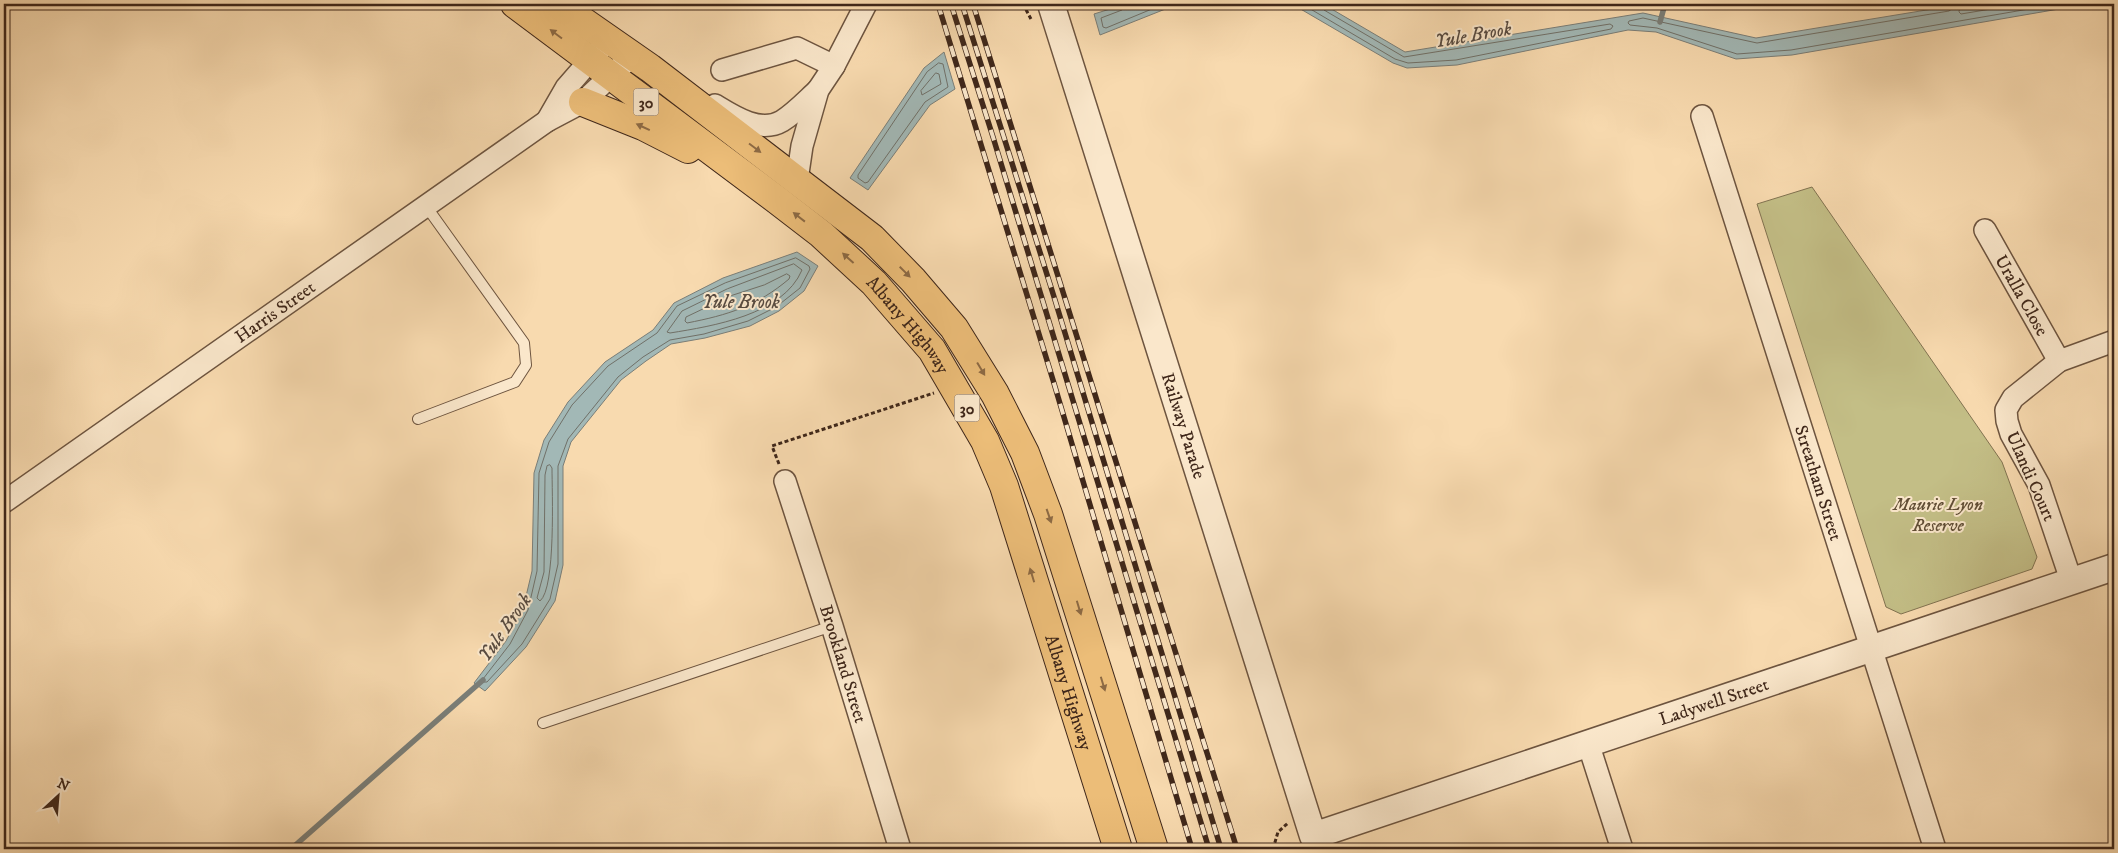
<svg xmlns="http://www.w3.org/2000/svg" width="2118" height="853" viewBox="0 0 2118 853" font-family="'IM FELL DW Pica',serif">
	<style>
		.green { fill: #c3be86; stroke: #817250 }
		.water { fill: #a2b8b6; stroke: #7a7e78 }
		.lines { fill: none; stroke-linecap: round; stroke-linejoin: round }
		.shore { stroke: #707068; stroke-width: 1 }
		.stream { stroke: #7a7e78; stroke-width: 5.5 }
		.service-casing { stroke: #6d543f; stroke-width: 12 }
		.minor-casing { stroke: #6d543f; stroke-width: 24 }
		.tertiary-casing { stroke: #6d543f; stroke-width: 29 }
		.trunk-casing { stroke: #3f271a; stroke-width: 30 }
		.path { stroke: #3f271a; stroke-width: 3; stroke-dasharray: 4 2.5; stroke-linecap: butt }
		.service { stroke: #fae7cb; stroke-width: 10 }
		.minor { stroke: #fae7cb; stroke-width: 21 }
		.tertiary { stroke: #fae7cb; stroke-width: 26 }
		.trunk { stroke: #ecbd78; stroke-width: 28 }
		.rail-casing { stroke: #3f271a; stroke-width: 5.5 }
		.rail { stroke: #fae7cb; stroke-width: 4; stroke-dasharray: 11; stroke-linecap: butt }
		.oneway { fill: #8d6a44 }
		.labels { text-anchor: middle; stroke-width: 4; stroke-linejoin: round; paint-order: stroke }
		.shield { fill: #fae7cb; stroke: #77614f; stroke-width: 1 }
		.shield-label { font-size: 16px; font-weight: bold; fill: #3f271a }
		.street-label { font-size: 18px; fill: #3f271a; stroke: #fae7cb }
		.park-label { font-size: 18px; font-style: italic; fill: #604d35; stroke: #fae7cb }
		.water-label { font-size: 19px; font-style: italic; fill: #584b41; stroke: #fae7cb }
	</style>
	<rect width="100%" height="100%" fill="#f8daaf"/>
	<filter id="stains"><feTurbulence type="fractalNoise" baseFrequency=".004" numOctaves="4"/><feColorMatrix values="0 0 0 0 .2 0 0 0 0 .09 0 0 0 0 .02 0 0 0 .5 -.17"/></filter>
	<radialGradient id="worn" r=".72"><stop offset=".6" stop-color="#630" stop-opacity="0"/><stop offset="1" stop-color="#630" stop-opacity=".3"/></radialGradient>
	<path class="green" d="M1812,187L2002,462L2037,557L2032,569L1901,614L1886,607L1757,204Z"/>
	<path class="water" d="M1126,4H1178L1100,35L1094,14Z
		M1292,4H1323L1405,52L1643,13L1756,38L1963,4H2088L1792,55L1736,59L1656,32L1628,30L1457,65L1407,68L1393,63Z
		M944,52L955,89L930,105L868,190L850,178L924,68Z
		M797,252L818,266L804,291L779,311L750,326L705,338L671,344L646,361L621,380L571,442L563,466V565L555,601L526,647L485,691L474,683L506,641L523,609L532,571L534,473L544,440L568,402L605,362L653,330L674,303L723,278Z"/>
	<g class="lines">
		<path class="shore" d="M1125,4L1122,10L1101,18L1103,27L1106,28L1164,4
			M1302,4L1395,59L1408,63L1456,60L1611,29L1613,26L1610,24L1404,57L1324,10L1321,4
			M1954,4L1953,8L1949,11L1757,43L1643,18L1629,21L1628,23L1630,25L1657,28L1737,54L1791,50L2058,4
			M1960,4L1959,12L1961,14L2021,4
			M939,63L943,64L948,87L925,102L868,182L865,183L858,178V175L927,72Z
			M936,73L939,74L941,84L922,95L921,91Z
			M796,258L809,266L810,269L800,288L776,307L748,321L704,334L670,340L643,357L618,377L568,439L558,466V564L550,599L522,644L487,682H483V679L510,644L528,610L537,571L539,473L549,442L572,405L608,366L657,333L677,306L725,283Z
			M794,264L802,270C783,315 713,326 670,333L667,332L682,311L727,289Z
			M787,274L790,276L789,279C757,306 728,315 687,323L685,321L686,317L730,296L764,285Z
			M550,465L552,468C552,491 556,588 540,601L537,598L544,572L545,475L547,466Z"/>
		<path class="stream" d="M1660,22L1665,4
			M291,849L483,680"/>
		<g class="service-casing">
			<path id="service" d="M418,419L515,382L526,365L524,343L426,206
				M543,723L832,626"/>
		</g>
		<g class="minor-casing">
			<g id="minor">
				<path d="M722,70L797,48L834,66"/>
				<path d="M715,105C733,116 760,134 782,121C795,113 807,100 818,90"/>
				<path id="s1" d="M1702,116L1935,849"/>
				<path d="M547,121L566,88L600,49"/>
				<path d="M797,180L802,146L818,90L834,66L866,4"/>
				<path id="s2" d="M1985,230L2059,361"/>
				<path id="s3" d="M785,481L832,626L900,849"/>
				<path id="s4" d="M4,502L547,121L583,102L632,56"/>
				<path d="M2071,580L2039,485L2011,434L2007,421L2006,410L2013,398L2059,361L2114,341"/>
				<path d="M1588,743L1622,849"/>
			</g>
		</g>
		<g class="tertiary-casing">
			<g id="tertiary">
				<path id="s5" d="M1051,4L1313,836L2114,567"/>
			</g>
		</g>
		<g class="trunk-casing">
			<g id="trunk">
				<path id="s6" d="M515,4L777,200L821,234L874,283L932,350L985,441L1004,486L1118,849"/>
				<path d="M558,4L650,68L872,238L913,280L954,328L995,394L1025,453L1048,514L1154,849"/>
				<path d="M583,102L643,126L688,149"/>
			</g>
		</g>
		<path class="path" d="M1023,4L1032,21
			M779,464L772,446L934,393
			M1273,849L1278,832L1288,823"/>
		<use href="#service" class="service"/>
		<use href="#minor" class="minor"/>
		<use href="#tertiary" class="tertiary"/>
		<use href="#trunk" class="trunk"/>
		<g class="rail-casing">
			<path id="rail" d="M938,4L1053,380L1192,849
				M951,4L993,137L1209,849
				M962,4L1055,300L1221,849
				M973,4L1237,849"/>
		</g>
		<use href="#rail" class="rail"/>
	</g>
	<defs><path id="oneway-solid" d="M-6-.8H1V-3.2L6.5 0L1 3.2V.8H-6Z" transform="scale(1.25)"/></defs>
	<g class="oneway">
		<use href="#oneway-solid" transform="translate(556 34) rotate(-143)"/>
		<use href="#oneway-solid" transform="translate(643 127) rotate(-155)"/>
		<use href="#oneway-solid" transform="translate(755 148) rotate(37)"/>
		<use href="#oneway-solid" transform="translate(799 217) rotate(-142)"/>
		<use href="#oneway-solid" transform="translate(848 258) rotate(-138)"/>
		<use href="#oneway-solid" transform="translate(905 272) rotate(45)"/>
		<use href="#oneway-solid" transform="translate(981 369) rotate(59)"/>
		<use href="#oneway-solid" transform="translate(1049 516) rotate(71)"/>
		<use href="#oneway-solid" transform="translate(1032 575) rotate(-107)"/>
		<use href="#oneway-solid" transform="translate(1079 608) rotate(73)"/>
		<use href="#oneway-solid" transform="translate(1103 684) rotate(73)"/>
	</g>
	<g class="labels">
		<g class="shield">
			<rect x="633.5" y="88.5" width="25" height="27" rx="4"/>
			<rect x="954.5" y="394.5" width="25" height="27" rx="4"/>
		</g>
		<g class="shield-label">
			<text x="646" y="108">30</text>
			<text x="967" y="414">30</text>
		</g>
		<g class="street-label">
			<text dy="6" stroke="none"><textPath href="#s2" startOffset="75">Uralla Close</textPath></text>
			<text dy="6" stroke="none"><textPath href="#s4" startOffset="331">Harris Street</textPath></text>
			<text dy="6" stroke="none"><textPath href="#s6" startOffset="509">Albany Highway</textPath></text>
			<text dy="6" stroke="none"><textPath href="#s5" startOffset="442">Railway Parade</textPath></text>
			<text transform="translate(2031 476) rotate(66)" y="6">Ulandi Court</text>
			<text dy="6" stroke="none"><textPath href="#s1" startOffset="385">Streatham Street</textPath></text>
			<text dy="6" stroke="none"><textPath href="#s3" startOffset="192">Brookland Street</textPath></text>
			<text dy="6" stroke="none"><textPath href="#s6" startOffset="914">Albany Highway</textPath></text>
			<text dy="6" stroke="none"><textPath href="#s5" startOffset="1295">Ladywell Street</textPath></text>
		</g>
		<g class="park-label">
			<text x="1938" y="510">Maurie Lyon<tspan x="1938" dy="21">Reserve</tspan></text>
		</g>
		<g class="water-label">
			<text transform="translate(1473 34) rotate(-10)" y="7">Yule Brook</text>
			<text x="741" y="308">Yule Brook</text>
			<text transform="translate(504 627) rotate(-55)" y="7">Yule Brook</text>
		</g>
	</g>
	<rect width="2118" height="853" fill="none" stroke="#f8daaf" stroke-width="20"/>
	<rect x="5" y="5" width="2108" height="843" fill="none" stroke="#3f271a" stroke-width="2.5"/>
	<rect x="10" y="10" width="2098" height="833" fill="none" stroke="#3f271a"/>
	<g transform="translate(58 796) rotate(26)" stroke="#fae7cb" stroke-width="4" paint-order="stroke">
	<path d="M0-4L9 19L0 12L-9 19Z" fill="#3f271a"/>
	<text y="-8" font-size="14" font-weight="bold" text-anchor="middle" fill="#3f271a">N</text>
	</g>
	<rect width="100%" height="100%" filter="url(#stains)"/>
	<rect width="100%" height="100%" fill="url(#worn)"/>
</svg>
